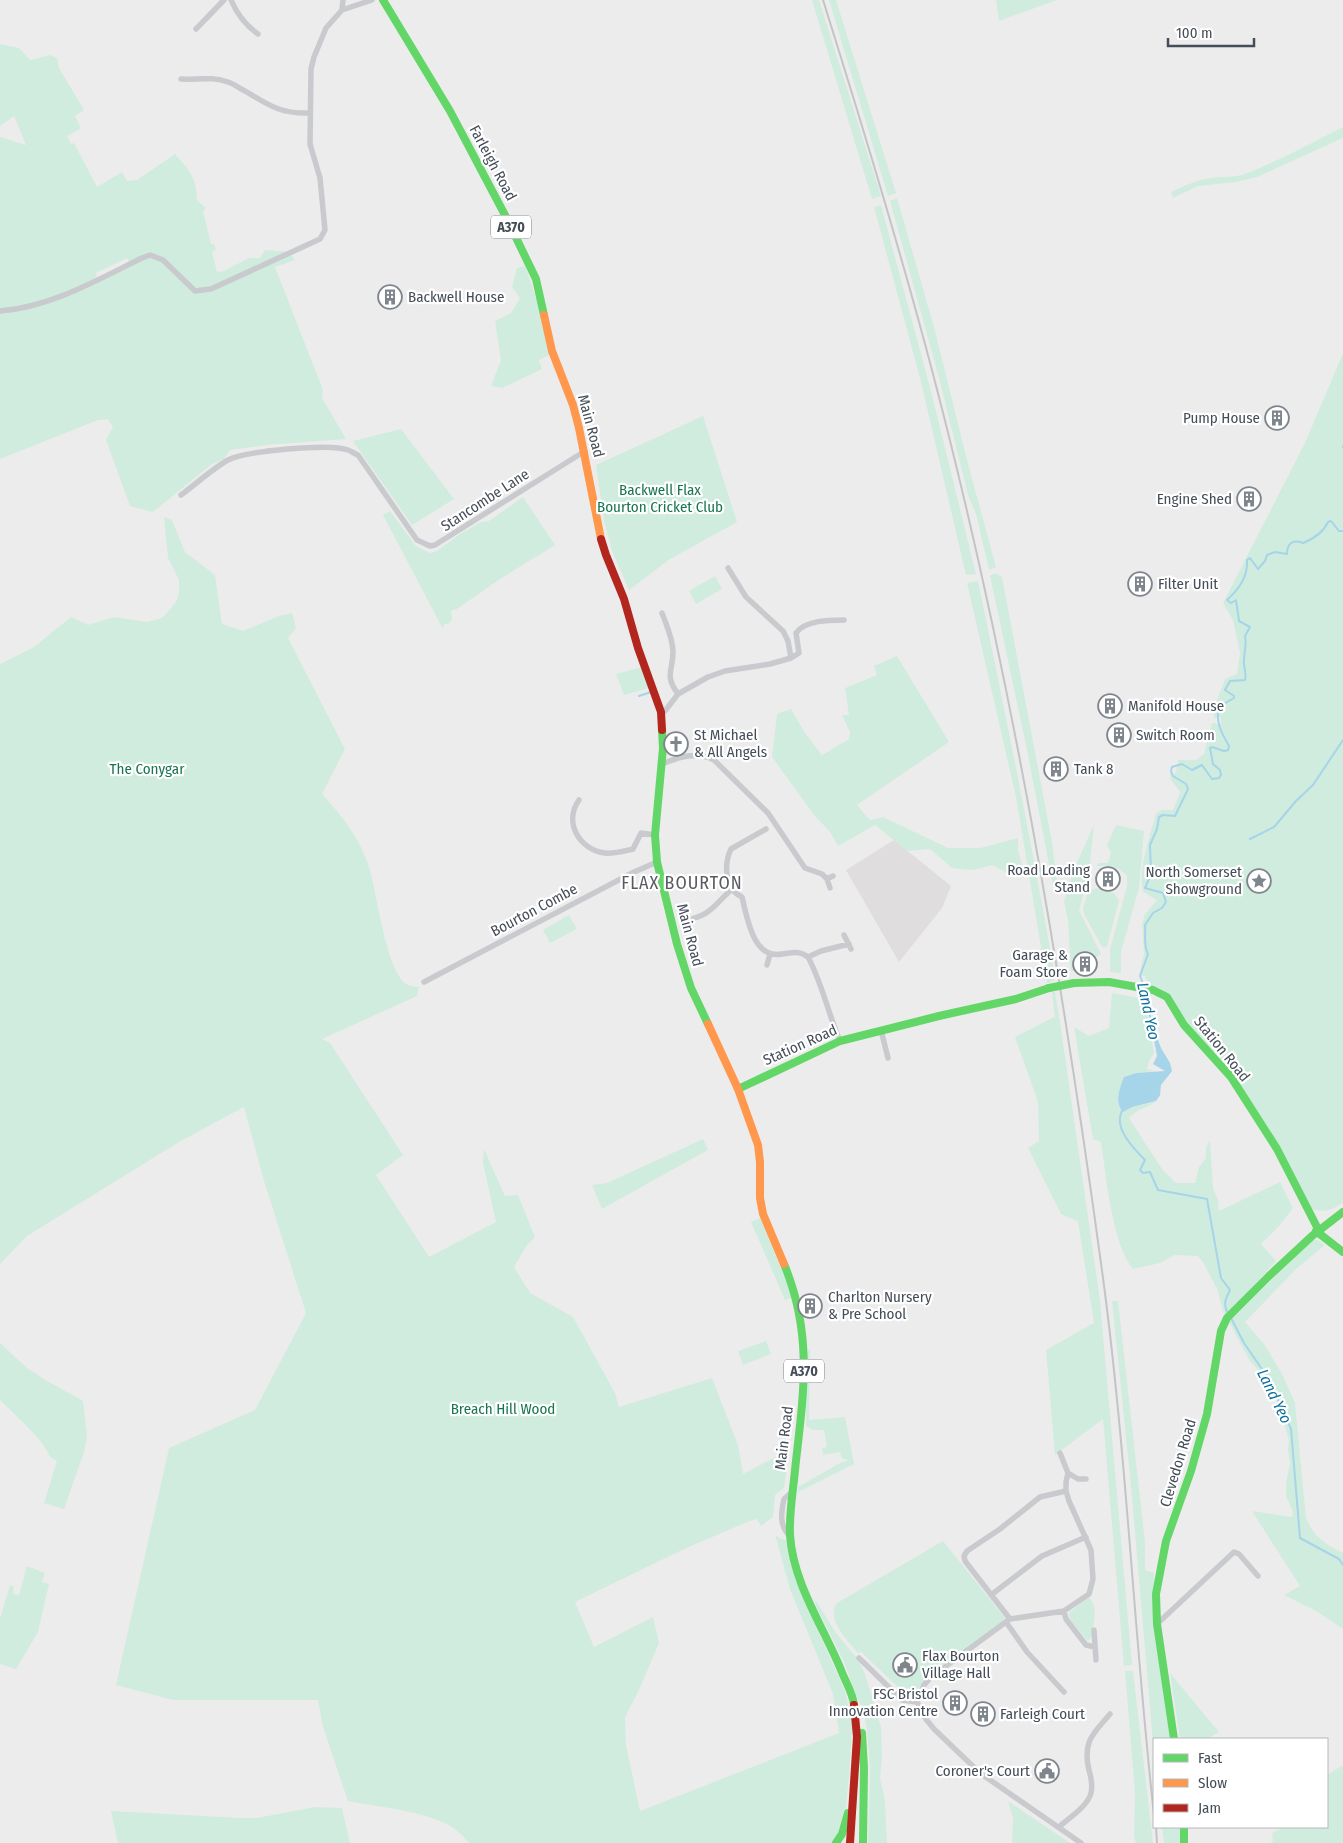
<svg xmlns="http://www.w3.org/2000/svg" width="1343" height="1843" viewBox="0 0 1343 1843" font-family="'Fira Sans Condensed',sans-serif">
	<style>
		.education { fill: #dfddde }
		.green { fill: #d0ecde; fill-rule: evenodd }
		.water { fill: #a6d4e8 }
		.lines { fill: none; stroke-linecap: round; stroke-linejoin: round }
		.stream { stroke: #a6d4e8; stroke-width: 2 }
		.street { stroke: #c8cacd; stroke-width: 5.5 }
		.fast { stroke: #63d668; stroke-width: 8 }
		.slow { stroke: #ff974d; stroke-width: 8 }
		.jam { stroke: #b3261e; stroke-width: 8 }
		.rail { stroke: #c2c4c6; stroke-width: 2 }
		.fast-bridge { stroke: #63d668; stroke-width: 8 }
		.labels { text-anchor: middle; stroke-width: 4.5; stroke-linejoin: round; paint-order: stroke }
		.shield { fill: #fff; stroke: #7c828a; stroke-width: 1 }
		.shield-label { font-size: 14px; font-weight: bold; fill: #444d58 }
		.street-label { font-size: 15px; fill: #444d58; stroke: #fff }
		.poi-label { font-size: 15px; fill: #444d58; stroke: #fff; text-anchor: start }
		.park-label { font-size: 15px; fill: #197551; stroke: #fff }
		.water-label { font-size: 16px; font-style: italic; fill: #11719e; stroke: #fff }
		.quarter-label { font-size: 18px; letter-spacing: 1px; fill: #585b60; stroke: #fff }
	</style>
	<rect width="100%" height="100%" fill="#edecec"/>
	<path class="education" d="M894,840L951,886L942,908L899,962L846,870Z"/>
	<path class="green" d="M812,0H819L881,196L872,199Z
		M829,0H836L896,193L888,196Z
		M996,0H1057L999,21Z
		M0,44L19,48L30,60L50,55L57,58L59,68L84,110L75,116L81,128L67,136L71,144L74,143L97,187L122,172L127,181L137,180L175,154C190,172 196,175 197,200L206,208L203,211L211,244H214L216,250L212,252L217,272L224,271L249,258H260L265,250L289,252L295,260L275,267L323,390L322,398L346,439L266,445L230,450L224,459L212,464L153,512L130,506L106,440L113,427L108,419L98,420L0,459V137L26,145L14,116L0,126ZM127,258L132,266L98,282L96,273Z
		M1343,127V138L1257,177L1236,182L1198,186L1173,198L1171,192C1184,186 1196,180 1211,178C1222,176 1233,178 1245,174C1279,161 1311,143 1343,127Z
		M897,198L934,327L967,460L996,567L989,570L976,514L968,495L939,378L890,201Z
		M881,205L932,395L976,574L966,575L921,382L874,207Z
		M525,266L538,303L549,355L539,360L542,369L502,388L491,386L501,360L495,321L511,313L520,298L512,287L517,268Z
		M1343,353V1203C1331,1210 1325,1213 1312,1209L1280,1147L1223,1060L1192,1031L1170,994L1159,988L1148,986L1145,976L1139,975L1144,954L1142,924L1145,914L1157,900L1143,892C1138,867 1150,837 1156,813L1162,810H1173L1180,792L1171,780L1170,773L1174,775L1177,768L1178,760H1196L1204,754L1212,723L1221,724V717L1214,718C1213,705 1221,692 1225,679L1237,674L1240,653L1233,620L1223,603L1305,443Z
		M703,416L737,522L670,559L629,590L612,551L604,521L596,465Z
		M401,429L454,499L412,525L353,441Z
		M523,497L555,545L500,579L457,609L451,611L452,620L448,624H444L443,629L383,515L390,511L416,546L430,553L437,551L460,534L481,522L489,521Z
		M164,517L172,520L185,552L215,575L222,624L243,631L279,616L292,613L296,628L288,638L345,749L322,794C342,816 360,838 369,867C377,892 386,974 408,985C411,986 416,987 419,987L417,996L322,1039L330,1043L403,1155L376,1175L429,1257L496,1222L483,1163L484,1149L505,1196L518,1195L535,1237L527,1245L514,1267L530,1293L573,1317L615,1393L619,1407L712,1378L738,1445L743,1474L789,1450L784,1488L775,1495L773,1517L761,1526L757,1519L747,1522L682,1550L575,1602L594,1647L653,1617L659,1643L639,1690L625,1717L626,1745L640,1811L839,1733L833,1694L790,1589L775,1534L779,1538L786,1540L792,1569L798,1586L845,1691L851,1719L852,1728L849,1777L845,1815L834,1843H469C464,1837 459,1832 452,1827C426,1811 378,1807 348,1801L323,1727L318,1700H173L116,1685L169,1448L255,1410L306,1313L264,1181L244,1107L179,1142L27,1236L0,1264V664L34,647L71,617L88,625L114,617L147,622L159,619L164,616L176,602L179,592V580L168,558Z
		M995,573L1002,577L1052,842L1057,884L1053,885L1027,750L990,576Z
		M715,576L722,589L696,604L689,591Z
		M978,581C1005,712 1032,844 1055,977L1054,981L1047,983L1016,797L967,583Z
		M897,656L949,742L857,805L870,820L883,817L948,848H980L1018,838V850L1024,873H1007L993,865L973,870L952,868L930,849L907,851L875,825L838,846L830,832L814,815L772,757L777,714L791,709L805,733L822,755L849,739L850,732L842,715H849L845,688L877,675L874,666Z
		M642,667L649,688L624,695L616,674Z
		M1094,825L1090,861L1091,869L1079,910L1101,954L1094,959L1080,958V971H1071L1068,921L1064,901L1074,869Z
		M1116,825L1144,831L1139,888L1121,952V973L1110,972V949L1127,886V876C1120,867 1107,864 1096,866L1099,863H1108L1111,853L1107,845Z
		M1097,888L1114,893L1119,901L1107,946L1104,948L1101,945L1084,914L1083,909L1088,891Z
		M569,915L577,929L550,943L543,930Z
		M1052,992H1055L1061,1029L1100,1300L1132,1665L1124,1666L1103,1419L1055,1455L1046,1350L1094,1323L1078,1221L1061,1214L1028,1148L1039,1141L1038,1102L1015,1037L1054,1017L1055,1018Z
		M1112,993L1145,999L1154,1053L1149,1061L1147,1069L1156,1071L1136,1073L1126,1076C1119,1087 1114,1101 1123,1112L1132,1107L1154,1102L1162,1093C1152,1110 1141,1105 1129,1118L1162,1169L1176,1183H1195L1199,1167L1206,1158V1148L1210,1140L1213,1188L1218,1200L1219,1211L1280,1182L1293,1208L1279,1226L1261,1244L1276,1261L1225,1317L1217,1289L1204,1264L1198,1256L1175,1255L1160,1263L1133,1269C1112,1244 1106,1175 1101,1142L1093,1139L1074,1027L1089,1036L1109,1028Z
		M703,1139L708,1150L602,1209L592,1185L607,1183Z
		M760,1218L793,1297L785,1300L751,1222Z
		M1312,1240H1317L1325,1245L1296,1269L1245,1322L1264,1344L1282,1374L1295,1403L1306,1518C1315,1538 1324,1543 1343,1553V1629L1316,1611L1284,1595L1300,1586L1252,1511L1292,1517L1293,1512L1286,1496V1483L1290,1463L1288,1450L1289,1440L1285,1427L1283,1405L1271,1392L1263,1375L1250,1361L1229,1322Z
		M1112,1301H1118L1145,1542V1570L1154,1573L1153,1613L1170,1739H1154V1754L1131,1486Z
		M766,1341L771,1354L743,1365L738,1351Z
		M0,1343L27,1368L47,1381L83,1401L87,1436L84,1452L64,1509L44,1503L57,1461L50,1457C44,1440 14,1414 0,1400Z
		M806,1350H810L809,1420L845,1417L854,1464L798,1492V1487L840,1463L849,1460L842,1459L840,1452L823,1455L822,1448L827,1447L824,1430H813L806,1426Z
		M943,1541L1005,1618L1004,1622L928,1674L915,1697L909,1700L901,1696V1690L860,1651L859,1654C849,1642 825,1619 837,1603Z
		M27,1566L45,1573L42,1582L49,1584L38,1632L16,1669L0,1664V1618L10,1585L14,1587L13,1594L19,1595Z
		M1088,1597C1100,1606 1092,1624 1093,1636L1088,1641L1086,1639L1070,1619L1069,1613Z
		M815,1599L836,1633L859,1661L865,1674L881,1727L882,1758L880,1778L885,1801L887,1843H868L870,1768L867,1729L863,1709L857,1698L844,1662L816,1606Z
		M1125,1671H1133L1153,1843H1136L1134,1837L1135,1793Z
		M1170,1673L1219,1732L1207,1739H1180Z
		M1343,1765V1843H1270L1273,1841L1272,1833L1284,1827H1327V1775Z
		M1008,1801L1070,1843H1012L1013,1818Z
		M315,1807L342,1808L350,1843H118L111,1811L241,1818H257Z
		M1162,1827H1181V1843H1164Z"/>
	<path class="water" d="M1150,1018L1161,1048L1170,1063L1172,1071L1161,1085L1160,1095L1156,1101L1132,1107L1123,1112C1114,1101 1120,1088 1124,1077L1136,1073L1165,1071L1153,1064L1157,1056Z"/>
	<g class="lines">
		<path class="stream" d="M1343,446V447
			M639,696L651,692
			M1250,839L1274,827L1296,801L1313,785L1343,740
			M1144,986L1140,976L1148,954C1143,945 1146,935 1145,925L1153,913L1162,908L1166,902L1163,893L1145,888L1151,874L1150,845L1157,829L1159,817L1163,815L1175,816L1188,789L1186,784L1173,776L1171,771L1172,767L1182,764L1192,770L1202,765L1212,779L1219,778L1221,775L1220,770L1213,764L1210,748L1212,747L1224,751L1228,750L1229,746C1222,734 1214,720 1220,706L1234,698V696L1225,690L1230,681L1245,680C1247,673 1243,667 1244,660C1244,651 1247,645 1245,636L1250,627L1239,621L1236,600L1231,603L1227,600C1239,589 1248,577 1247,560L1250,558L1258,569L1265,561L1267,555L1275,552L1287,554C1287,544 1292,539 1303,543C1313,539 1323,533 1328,522L1331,521L1339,531H1343
			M1145,991L1151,1021
			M1122,1111C1113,1128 1134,1149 1145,1160L1140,1170L1143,1173L1150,1172L1158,1190L1207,1199L1221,1278L1230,1290C1225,1300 1223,1304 1228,1314
			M1231,1318L1244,1343L1268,1378L1291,1429L1300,1538L1339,1559L1343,1565"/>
		<path class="street" d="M231,0C237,14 245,25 258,34
			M342,10L343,0
			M196,29L224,0
			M181,79C197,80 212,76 228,82C234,84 239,88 245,91C270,106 281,114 310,113
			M0,311C51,307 97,280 142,258L150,255L163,260L195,291L211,289L320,239L325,230L320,178L310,144L311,69L314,57L326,28L342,10L372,0
			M181,495C196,484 212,469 228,460C245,451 330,443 348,450C351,451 355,454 358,455L417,540L430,546L435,545L585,451
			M662,613C666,624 673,639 673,652C673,671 664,675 678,694
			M791,658L799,653L796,633C805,620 830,620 844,620
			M661,712L665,711L678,694L708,677L725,671L770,664L791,658L788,641L783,631L746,597L728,568
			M662,764C679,757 697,751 714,760L768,813L805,868L822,874L827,879L833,876
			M579,800C563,823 580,850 605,853C614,854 624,851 633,849L641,833L655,835
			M766,829L731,849C725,861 725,878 732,889C735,893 738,895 742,897C747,917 753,960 782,954C792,953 799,950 808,957C822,983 828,1013 840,1041
			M827,879L830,888
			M682,921C711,916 712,907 732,889
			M844,935L851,949
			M808,957L821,951L849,944
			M767,965L770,954
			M424,982L634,872L657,862
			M881,1030L888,1058
			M1068,1473L1078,1479H1086
			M790,1536C779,1526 781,1513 784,1499L792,1492
			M991,1595L1042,1556L1086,1537
			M1064,1611L1066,1619L1086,1645L1095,1647
			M1010,1619L965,1561L964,1556L967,1551L1000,1529L1040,1497L1066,1491V1482L1068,1473L1060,1453
			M1006,1622L1027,1652L1064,1692
			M1157,1624L1234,1552L1239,1554L1258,1576
			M1094,1630L1096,1660
			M859,1658L902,1700L917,1702
			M917,1702L924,1685L931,1677L1010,1619L1064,1611L1089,1594L1093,1579L1091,1550L1069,1501L1066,1491
			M917,1702L925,1718L934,1729L980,1773L1081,1843
			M1059,1827C1069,1818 1088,1806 1091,1793C1093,1785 1091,1777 1089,1770C1082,1741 1094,1733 1110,1714"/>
		<path class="fast" d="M383,0L450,111L507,219L536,279L544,315
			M662,730L663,748L655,835L657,862L677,944L691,988L708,1024
			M1074,983L1109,982L1153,990L1167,997L1184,1025L1231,1077L1277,1149L1318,1229
			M738,1089L840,1041L939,1016L1016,999L1049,988
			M1316,1231L1343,1252
			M784,1264C814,1336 803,1396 795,1470C793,1492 789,1513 790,1535C793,1583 823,1626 841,1670C845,1681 853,1693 854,1705
			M862,1733L864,1768L863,1843
			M1174,1739L1157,1624L1156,1594L1166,1541L1191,1471L1207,1414L1221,1331L1227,1318L1269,1276L1312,1236L1343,1212
			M1184,1827V1843
			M836,1843L842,1834L848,1813"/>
		<path class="slow" d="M544,315L552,351L573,405L579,428L601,539
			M708,1024L738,1089L758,1145L760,1162V1198L763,1214L784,1264"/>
		<path class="jam" d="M601,539L606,555L624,599L638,648L661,712L662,730
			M850,1843L857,1737L854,1705"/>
		<path class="rail" d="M823,0C862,124 900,248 933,374C1011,671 1062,975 1103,1278C1127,1457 1134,1637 1154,1815
			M1156,1827L1157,1843"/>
		<path class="fast-bridge" d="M1049,988L1074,983"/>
	</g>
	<defs>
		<g id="building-ring" transform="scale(1.25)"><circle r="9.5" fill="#fff" stroke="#7f858c" stroke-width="1.5"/><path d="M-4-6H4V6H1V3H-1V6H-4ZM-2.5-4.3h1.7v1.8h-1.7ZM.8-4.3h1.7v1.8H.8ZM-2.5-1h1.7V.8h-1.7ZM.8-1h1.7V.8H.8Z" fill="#7f858c"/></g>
		<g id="church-ring" transform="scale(1.25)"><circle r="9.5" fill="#fff" stroke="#7f858c" stroke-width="1.5"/><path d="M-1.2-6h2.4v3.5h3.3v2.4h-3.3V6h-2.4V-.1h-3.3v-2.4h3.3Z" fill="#7f858c"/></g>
		<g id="sight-ring" transform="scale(1.25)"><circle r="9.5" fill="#fff" stroke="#7f858c" stroke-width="1.5"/><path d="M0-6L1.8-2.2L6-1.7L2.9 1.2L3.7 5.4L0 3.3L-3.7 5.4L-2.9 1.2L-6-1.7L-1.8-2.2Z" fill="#7f858c"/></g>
		<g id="civic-ring" transform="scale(1.25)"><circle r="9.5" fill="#fff" stroke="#7f858c" stroke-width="1.5"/><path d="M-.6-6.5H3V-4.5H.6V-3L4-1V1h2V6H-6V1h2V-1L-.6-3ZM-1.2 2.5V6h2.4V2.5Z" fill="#7f858c"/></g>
	</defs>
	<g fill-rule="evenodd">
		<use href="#building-ring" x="390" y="297"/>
		<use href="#building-ring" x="1277" y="418"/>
		<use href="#building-ring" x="1249" y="499"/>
		<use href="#building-ring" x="1140" y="584"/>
		<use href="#building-ring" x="1110" y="706"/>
		<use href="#building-ring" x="1119" y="735"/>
		<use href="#church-ring" x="676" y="744"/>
		<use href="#building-ring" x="1056" y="769"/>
		<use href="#building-ring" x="1108" y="879"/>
		<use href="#sight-ring" x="1259" y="881"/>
		<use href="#building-ring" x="1085" y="964"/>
		<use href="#building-ring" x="810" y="1306"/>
		<use href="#civic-ring" x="905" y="1665"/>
		<use href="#building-ring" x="955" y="1703"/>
		<use href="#building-ring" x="983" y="1714"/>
		<use href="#civic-ring" x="1047" y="1771"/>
	</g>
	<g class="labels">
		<g class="shield">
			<rect x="491" y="215.5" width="40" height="23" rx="4"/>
			<rect x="784" y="1359.5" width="40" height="23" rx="4"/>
		</g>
		<g class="shield-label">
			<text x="511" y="232">A370</text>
			<text x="804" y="1376">A370</text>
		</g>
		<g class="street-label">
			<text transform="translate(493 163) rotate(62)" y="5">Farleigh Road</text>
			<text transform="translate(591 426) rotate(75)" y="5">Main Road</text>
			<text transform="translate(485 500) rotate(-33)" y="5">Stancombe Lane</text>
			<text transform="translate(534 910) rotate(-28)" y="5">Bourton Combe</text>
			<text transform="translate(690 935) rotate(75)" y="5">Main Road</text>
			<text transform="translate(800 1045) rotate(-24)" y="5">Station Road</text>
			<text transform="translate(1222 1049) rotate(51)" y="5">Station Road</text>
			<text transform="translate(784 1438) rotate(-83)" y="5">Main Road</text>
			<text transform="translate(1178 1463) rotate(-73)" y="5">Clevedon Road</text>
		</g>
		<g class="poi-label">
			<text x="408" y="302">Backwell House</text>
			<text x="1260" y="423" text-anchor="end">Pump House</text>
			<text x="1232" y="504" text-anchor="end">Engine Shed</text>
			<text x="1158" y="589">Filter Unit</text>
			<text x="1128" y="711">Manifold House</text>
			<text x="694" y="740">St Michael<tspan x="694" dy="17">&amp; All Angels</tspan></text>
			<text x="1136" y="740">Switch Room</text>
			<text x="1074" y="774">Tank 8</text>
			<text x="1090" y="875" text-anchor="end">Road Loading<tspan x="1090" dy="17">Stand</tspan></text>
			<text x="1242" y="877" text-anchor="end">North Somerset<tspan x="1242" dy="17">Showground</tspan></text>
			<text x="1068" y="960" text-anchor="end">Garage &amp;<tspan x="1068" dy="17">Foam Store</tspan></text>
			<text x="828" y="1302">Charlton Nursery<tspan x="828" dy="17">&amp; Pre School</tspan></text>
			<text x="922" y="1661">Flax Bourton<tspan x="922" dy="17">Village Hall</tspan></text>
			<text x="938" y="1699" text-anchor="end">FSC Bristol<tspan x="938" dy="17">Innovation Centre</tspan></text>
			<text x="1000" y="1719">Farleigh Court</text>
			<text x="1030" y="1776" text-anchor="end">Coroner's Court</text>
		</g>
		<g class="park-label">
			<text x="660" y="495">Backwell Flax<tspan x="660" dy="17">Bourton Cricket Club</tspan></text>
			<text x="147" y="774">The Conygar</text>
			<text x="503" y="1414">Breach Hill Wood</text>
		</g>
		<g class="water-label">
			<text transform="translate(1149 1011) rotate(78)" y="6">Land Yeo</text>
			<text transform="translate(1275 1396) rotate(64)" y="6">Land Yeo</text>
		</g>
		<g class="quarter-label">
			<text x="682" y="889">FLAX BOURTON</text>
		</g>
	</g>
	<rect x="1153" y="1738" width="175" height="90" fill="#ffffff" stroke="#b4b8bc"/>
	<rect x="1163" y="1754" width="25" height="8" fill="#63d668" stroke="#b4b8bc"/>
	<text x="1198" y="1763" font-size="15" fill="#444d58">Fast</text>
	<rect x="1163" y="1779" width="25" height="8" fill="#ff974d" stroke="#b4b8bc"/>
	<text x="1198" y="1788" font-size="15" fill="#444d58">Slow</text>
	<rect x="1163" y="1804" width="25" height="8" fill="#b3261e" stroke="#b4b8bc"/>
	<text x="1198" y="1813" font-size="15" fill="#444d58">Jam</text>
	<path d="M1168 38v8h86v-8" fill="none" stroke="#444d58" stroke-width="2.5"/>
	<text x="1176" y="38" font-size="15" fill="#444d58" stroke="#ffffff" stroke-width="4" paint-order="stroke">100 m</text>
</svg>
